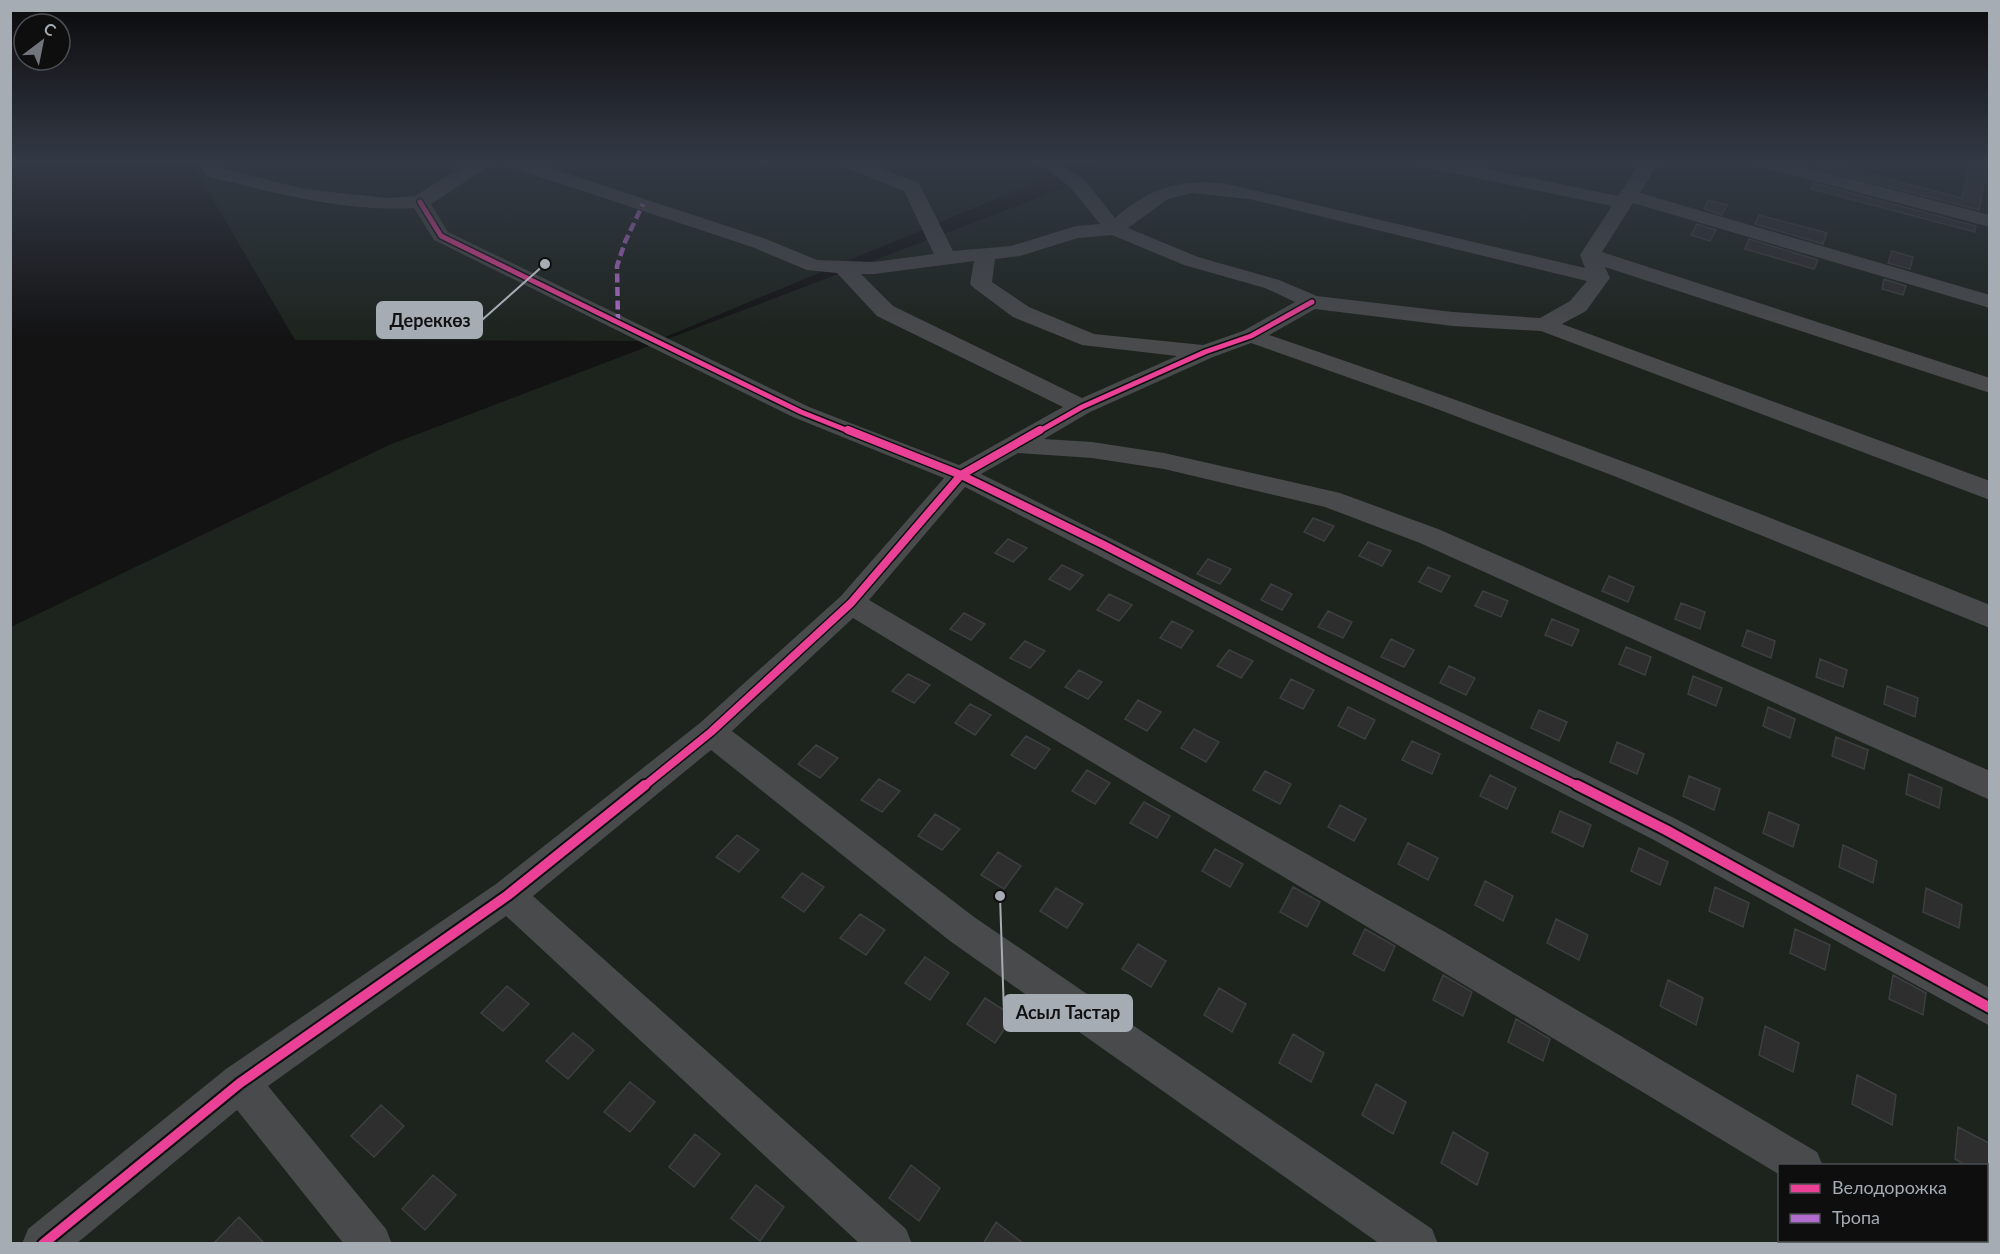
<svg xmlns="http://www.w3.org/2000/svg" width="2000" height="1254" viewBox="0 0 2000 1254" font-family="Lato,sans-serif">
	<style>
		.green { fill: #1d241e; fill-rule: evenodd }
		.building { fill: #2e2e2f; stroke: #3c3e40; stroke-width: 1.5 }
		.lines { fill: none; stroke-linecap: round; stroke-linejoin: round }
		.minor { fill: #484a4c; fill-rule: evenodd }
		.quiet { stroke: #b06ccc; stroke-width: 4.5; stroke-dasharray: 9 4.5; stroke-linecap: butt }
		.cycleway-far2-casing { stroke: #0e0e0f; stroke-width: 8 }
		.cycleway-far1-casing { stroke: #0e0e0f; stroke-width: 11 }
		.cycleway-casing { stroke: #0e0e0f; stroke-width: 14 }
		.cycleway-far2 { stroke: #ea4096; stroke-width: 5 }
		.cycleway-far1 { stroke: #ea4096; stroke-width: 8 }
		.cycleway { stroke: #ea4096; stroke-width: 10 }
		.leader { fill: none; stroke: #a5acb4; stroke-width: 2 }
		.callout-dot { fill: #a5acb4; stroke: #0e0e0f; stroke-width: 2 }
		.callout { fill: #a5acb4; stroke: #a5acb4; stroke-width: 2 }
		.callout-label { font-size: 18px; text-anchor: middle; font-weight: bold; fill: #111 }
	</style>
	<rect width="100%" height="100%" fill="#131314"/>
	<path class="green" d="M191,162H1054L1022,188L656,341L295,340Z
		M1099,162H1989V1243L11,1244V627L389,445L1077,183ZM1780,1166H1986V1240H1780Z"/>
	<path class="building" d="M1822,162L1962,198L1970,162L1987,165L1979,210L1819,169Z
		M1814,183L1976,226L1975,232L1811,189Z
		M1708,200L1727,205L1722,215L1704,209Z
		M1759,215L1827,233L1823,244L1755,224Z
		M1697,224L1716,230L1710,241L1691,235Z
		M1749,239L1818,260L1814,269L1745,249Z
		M1892,251L1913,257L1910,269L1888,263Z
		M1884,279L1906,286L1903,295L1882,289Z
		M1313,518L1334,526L1324,541L1304,532Z
		M1008,539L1027,548L1013,562L995,553Z
		M1368,542L1391,551L1382,566L1359,556Z
		M1208,559L1231,569L1220,584L1197,574Z
		M1062,565L1083,575L1070,590L1049,579Z
		M1428,567L1450,576L1441,592L1419,582Z
		M1609,576L1634,587L1628,602L1602,591Z
		M1271,584L1292,594L1282,610L1261,600Z
		M1483,591L1508,601L1501,617L1475,606Z
		M1109,594L1132,605L1119,621L1097,610Z
		M1681,603L1705,612L1700,629L1675,619Z
		M1328,611L1352,622L1343,638L1318,627Z
		M964,613L985,624L971,640L950,629Z
		M1552,619L1579,630L1572,646L1545,635Z
		M1172,621L1193,631L1181,648L1160,638Z
		M1747,630L1775,641L1771,658L1742,646Z
		M1391,639L1414,650L1404,667L1381,657Z
		M1025,641L1045,651L1030,668L1010,658Z
		M1626,647L1651,657L1645,675L1619,664Z
		M1229,650L1253,661L1241,678L1217,666Z
		M1820,659L1847,670L1843,687L1816,677Z
		M1449,666L1475,678L1466,695L1440,683Z
		M1079,670L1102,682L1088,699L1065,687Z
		M908,674L930,685L914,703L892,691Z
		M1693,676L1722,688L1716,706L1688,694Z
		M1291,679L1314,690L1303,709L1280,698Z
		M1887,686L1918,698L1915,717L1884,704Z
		M1138,700L1161,712L1147,731L1125,719Z
		M970,704L991,715L975,735L955,723Z
		M1348,707L1375,720L1365,739L1338,726Z
		M1768,707L1795,719L1790,738L1763,726Z
		M1539,710L1567,722L1559,741L1531,728Z
		M1194,729L1219,742L1206,762L1181,748Z
		M1026,736L1050,749L1035,769L1011,755Z
		M1836,737L1868,750L1864,769L1832,756Z
		M1412,741L1440,754L1432,774L1402,760Z
		M1617,742L1644,754L1637,774L1610,762Z
		M816,745L838,758L820,778L798,764Z
		M1087,770L1110,783L1095,804L1072,791Z
		M1265,771L1291,784L1280,804L1253,790Z
		M1909,774L1942,788L1939,808L1906,794Z
		M1490,775L1516,788L1507,809L1480,796Z
		M1689,776L1720,789L1714,810L1683,796Z
		M879,779L900,791L882,812L861,800Z
		M1144,802L1170,816L1157,838L1130,823Z
		M1340,805L1366,819L1354,841L1328,827Z
		M1560,811L1591,825L1583,847L1552,832Z
		M1769,812L1799,825L1793,847L1763,833Z
		M935,814L960,829L942,850L918,836Z
		M737,835L759,850L739,872L716,857Z
		M1408,843L1438,858L1428,880L1398,864Z
		M1843,845L1877,861L1873,883L1839,867Z
		M1639,848L1668,862L1660,885L1631,871Z
		M1215,849L1243,864L1230,887L1202,871Z
		M998,852L1021,866L1004,889L981,875Z
		M802,873L824,887L804,912L782,897Z
		M1485,881L1513,896L1503,921L1475,905Z
		M1293,887L1320,902L1307,927L1280,912Z
		M1715,887L1749,903L1743,927L1709,911Z
		M1056,888L1083,904L1067,928L1040,911Z
		M1926,888L1962,905L1959,928L1923,912Z
		M860,914L885,930L866,955L840,938Z
		M1556,919L1588,935L1579,960L1547,943Z
		M1365,929L1395,946L1384,971L1353,954Z
		M1795,929L1830,945L1825,970L1790,953Z
		M1138,944L1166,961L1151,987L1122,969Z
		M925,957L949,973L930,1000L905,983Z
		M1443,975L1472,992L1463,1016L1433,1000Z
		M1893,975L1926,993L1923,1015L1889,999Z
		M1668,980L1703,998L1696,1025L1660,1006Z
		M507,986L529,1004L503,1031L481,1013Z
		M1219,988L1246,1004L1232,1032L1204,1015Z
		M985,998L1013,1016L995,1043L967,1024Z
		M1516,1019L1550,1039L1543,1061L1508,1042Z
		M1765,1026L1799,1043L1793,1072L1759,1055Z
		M573,1033L594,1050L568,1079L546,1061Z
		M1293,1034L1324,1053L1311,1082L1279,1063Z
		M1857,1075L1896,1095L1892,1125L1852,1104Z
		M630,1082L655,1102L630,1132L604,1112Z
		M1376,1084L1406,1102L1393,1134L1362,1115Z
		M381,1105L404,1126L374,1157L351,1136Z
		M1958,1127L1989,1143V1166H1967L1955,1159Z
		M1453,1132L1488,1153L1477,1185L1441,1163Z
		M695,1134L720,1154L694,1187L669,1167Z
		M911,1165L940,1188L919,1221L889,1198Z
		M433,1175L456,1195L425,1230L402,1209Z
		M756,1185L784,1207L760,1241L731,1218Z
		M239,1217L265,1244H213Z
		M996,1222L1024,1244H983Z"/>
	<g class="lines">
		<path class="minor" d="M199,162H217L221,168L304,189L387,198L415,196L470,162H491L489,166L431,204L448,232L809,407L959,465L1063,407L877,316L837,273L807,270L752,247L507,166L505,162H532L766,239L817,260L874,262L934,254L904,191L842,166L840,162H865L919,183L953,251L1011,246L1076,226L1100,224L1070,187L1037,162H1058L1084,179L1115,218C1151,187 1180,179 1227,184L1585,268L1580,255L1612,206L1429,168L1422,166L1420,162H1454L1618,196L1641,162H1659L1640,193L1990,295V308L1633,203L1602,252L1990,378V393L1605,267L1610,278L1607,282L1586,311L1562,324L1990,481V500L1541,331L1453,326L1315,309L1269,335C1512,417 1752,509 1990,605V628L1614,476L1429,406L1251,343L1213,357L1090,412L1044,439L1092,442L1164,453L1340,493L1438,529L1990,771V800L1420,543L1325,507L1164,469L1092,458L1018,453L981,474L1678,820L1990,988V1026L1654,840L965,487L869,600L1163,773L1445,932L1817,1152L1823,1166H1780V1175C1472,988 1161,805 853,618L732,731L974,917L1432,1229L1438,1244H1380L950,941L711,750L533,896L906,1229L912,1244H860L506,916L268,1086L386,1229L392,1244H344L237,1110L76,1244H22L28,1229L226,1069L496,884L700,723L841,596L944,478L793,417L434,240L414,208C344,212 275,193 207,176ZM1191,193L1249,199L1587,281L1570,301L1540,318L1453,312L1317,296L1279,280L1198,257L1128,228L1168,199ZM1112,235L1184,265L1265,288L1295,302L1243,331L1203,345L1094,334L1029,307L992,282L995,259L1020,256L1078,238ZM974,261L970,284L974,288L1013,317L1082,345L1177,356L1082,398L893,306L861,274H874Z
			M1755,162H1785L1990,215V227L1757,166Z
			M1908,1240H1954L1955,1244H1910Z"/>
		<path class="quiet" d="M618,323L617,266L625,242L643,204"/>
		<g class="cycleway-far2-casing">
			<path id="cycleway-far2" d="M420,202L441,236L801,412L851,432
				M1038,432L1082,407L1205,352L1251,336L1312,302"/>
		</g>
		<g class="cycleway-far1-casing">
			<path id="cycleway-far1" d="M848,430L961,475L1104,545L1326,660L1580,787
				M643,787L711,732L851,603L961,475L1040,430"/>
		</g>
		<g class="cycleway-casing">
			<path id="cycleway" d="M1577,785L1666,830L1990,1008
				M43,1244L240,1083L508,895L645,785"/>
		</g>
		<use href="#cycleway-far2" class="cycleway-far2"/>
		<use href="#cycleway-far1" class="cycleway-far1"/>
		<use href="#cycleway" class="cycleway"/>
	</g>
	<linearGradient id="sky" x2="0" y2="1"><stop stop-color="#0a0a0b"/><stop offset="0.48" stop-color="#333945"/><stop offset="1" stop-color="#333945" stop-opacity="0"/></linearGradient>
	<rect width="2000" height="337" fill="url(#sky)"/>
	<path class="leader" d="M545 264L482 320M1000 896L1004 1013"/>
	<g class="callout-dot">
		<circle cx="545" cy="264" r="6"/>
		<circle cx="1000" cy="896" r="6"/>
	</g>
	<g class="callout">
		<rect x="377" y="302" width="105" height="36" rx="6"/>
		<rect x="1004" y="995" width="128" height="36" rx="6"/>
	</g>
	<g class="callout-label">
		<text x="430" y="327">Дереккөз</text>
		<text x="1068" y="1019">Асыл Тастар</text>
	</g>
	<rect width="2000" height="1254" fill="none" stroke="#a5acb4" stroke-width="24"/>
	<rect x="1778" y="1164" width="210" height="78" fill="#0e0e0f" stroke="#4a4d51" stroke-width="1.5"/>
	<rect x="1790" y="1184" width="30" height="9" fill="#ea4096" stroke="#4a4d51" stroke-width="1.5"/>
	<text x="1832" y="1194" font-size="18" fill="#a5acb4">Велодорожка</text>
	<rect x="1790" y="1214" width="30" height="9" fill="#b06ccc" stroke="#4a4d51" stroke-width="1.5"/>
	<text x="1832" y="1224" font-size="18" fill="#a5acb4">Тропа</text>
	<g transform="translate(42 42) rotate(32)"><circle r="28" fill="#0e0e0f" stroke="#4a4d51" stroke-width="1.5"/>
	<path d="M0-4.5L10 22L0 15L-10 22Z" fill="#72767c"/>
	<text y="-9" font-size="16" font-weight="bold" text-anchor="middle" fill="#a5acb4">С</text>
	</g>
</svg>
